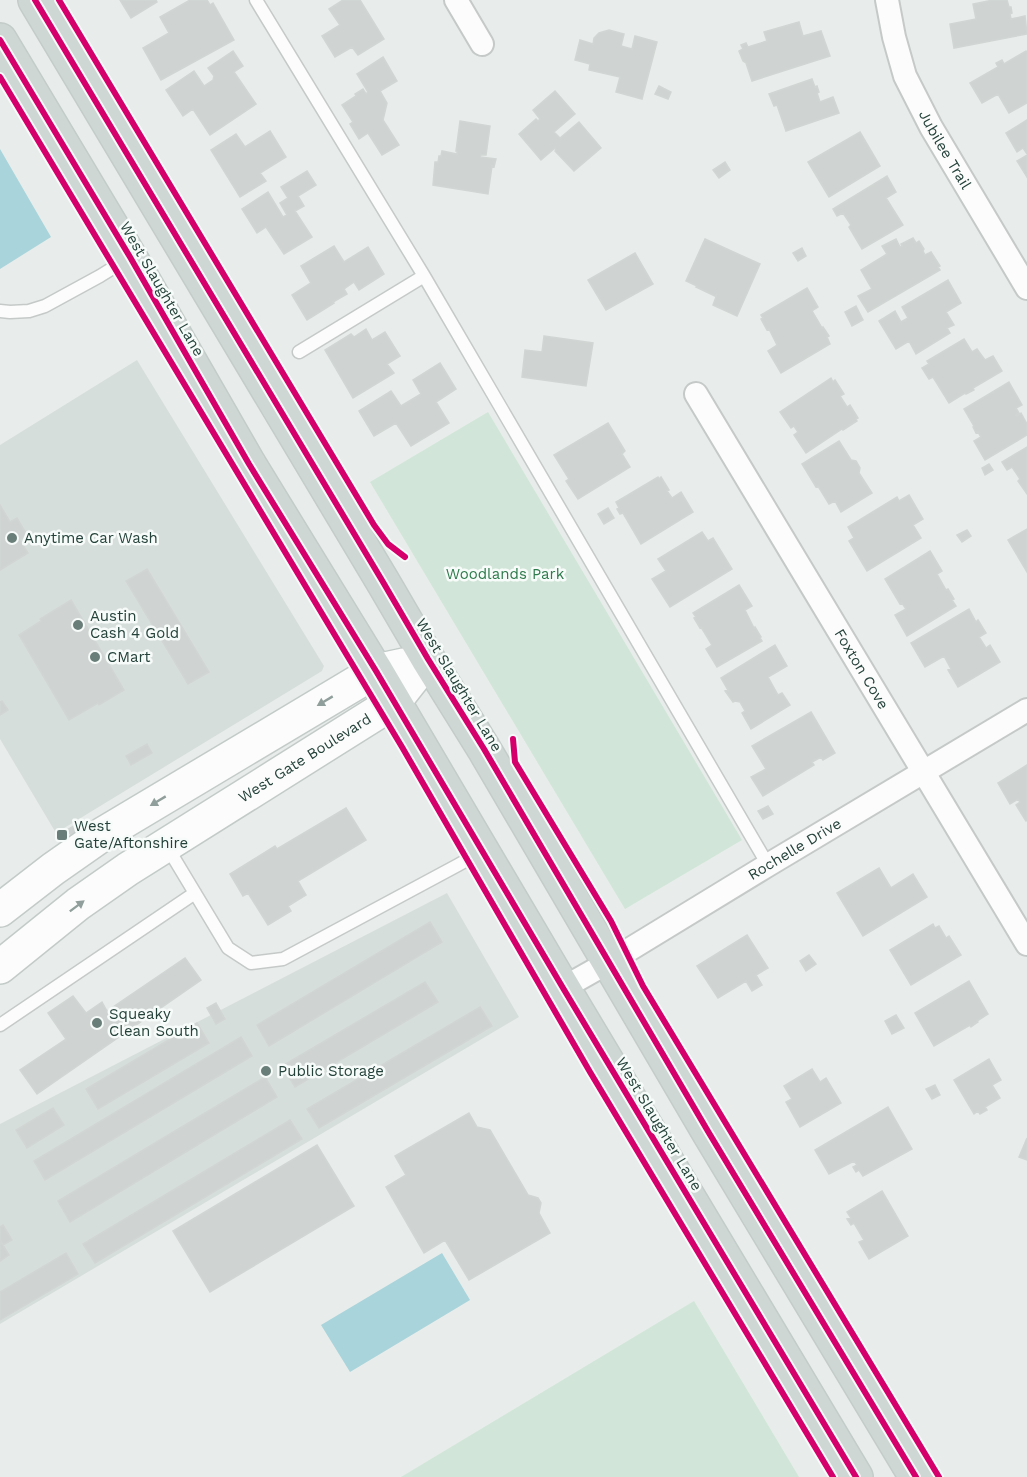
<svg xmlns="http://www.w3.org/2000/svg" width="1027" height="1477" viewBox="0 0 1027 1477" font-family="'Work Sans',sans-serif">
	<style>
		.built { fill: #d6dedb }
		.green { fill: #d1e6d8 }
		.water { fill: #a9d4db }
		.building { fill: #cfd4d2; stroke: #d1d6d4; stroke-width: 1.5 }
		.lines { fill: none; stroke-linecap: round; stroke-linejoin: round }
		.service-casing { stroke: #c5cac8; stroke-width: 15 }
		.minor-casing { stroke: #c5cac8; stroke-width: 26 }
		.secondary-casing { stroke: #c3cbc8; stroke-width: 36 }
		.primary-casing { stroke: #c3ccc9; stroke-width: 36 }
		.service { stroke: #fcfcfc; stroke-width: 12 }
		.minor { stroke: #fcfcfc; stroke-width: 22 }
		.secondary { stroke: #fcfcfc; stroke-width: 33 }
		.primary { stroke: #cfd7d5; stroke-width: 33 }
		.cycleway-casing { stroke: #f7fbf9; stroke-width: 10 }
		.cycleway { stroke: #d6006c; stroke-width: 6 }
		.oneway { fill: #909f9b }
		.poi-dot { fill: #697e78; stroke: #f7fbf9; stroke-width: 2 }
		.labels { text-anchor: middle; stroke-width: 5; stroke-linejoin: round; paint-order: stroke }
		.street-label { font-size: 15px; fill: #24423a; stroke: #f7fbf9 }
		.poi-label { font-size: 15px; fill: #24423a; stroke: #f7fbf9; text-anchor: start }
		.park-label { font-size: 15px; fill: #2d7a4b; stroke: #f7fbf9 }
	</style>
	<rect width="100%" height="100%" fill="#e8edeb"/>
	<path class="built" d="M137,360L324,666L322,671L56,833L0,739V445Z
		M447,893L519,1017L0,1324V1124Z"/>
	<path class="green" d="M488,412L742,840L625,909L370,482Z
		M694,1301L799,1477H401Z"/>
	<path class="water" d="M0,149L51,237L0,269Z
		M442,1253L470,1300L350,1372L321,1325Z"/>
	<path class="building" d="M120,0H156L157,2L131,18Z
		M190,0H207L210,5L213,3L234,40L161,80L143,48L169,33L160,17Z
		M343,0H360L384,39L358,55L352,47L335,57L322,36L340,25L329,9Z
		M993,0H1007L1009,7H1011L1012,13L1010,14L1011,19L1025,16L1027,34L954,48L950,24L976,19L973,4Z
		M799,22L803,36L821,31L830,56L752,81L746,63L743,61L739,51L743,49L741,45L746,43L748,47L767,41L764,32Z
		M609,30L624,34L621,46L632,49L635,36L657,42L642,99L616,92L620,77L589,70L590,64L575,60L580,40L593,44L594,38L599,33Z
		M233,51L243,66L234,72L256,104L210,135L193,109L183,116L166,90L194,71L204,86L213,80L214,76L208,68Z
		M1026,51L1027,53V103L1009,113L998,94L982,103L970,83L998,67L996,63L1002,60L1004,64Z
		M383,57L397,81L380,91L387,103L383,120L399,145L382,155L368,133L359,139L350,124L353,122L342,105L356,96L355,94L363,89L366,94L368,92L357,74Z
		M812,79L815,87L817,86L819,92L817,93L820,102L833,97L839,113L786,131L777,105L774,106L769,94Z
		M659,86L671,92L668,99L655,94Z
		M555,91L575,114L554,132L560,138L579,122L601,148L574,171L555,151L556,150L555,148L541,160L519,134L536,119L538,121L540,119L533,110Z
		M1027,120V154L1023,148L1017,152L1006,133Z
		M460,121L490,126L486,155H481L480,157L496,159L494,167L492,166L488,194L433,185L435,162H438L439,156H441L442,151L457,154V151H456Z
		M270,131L286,157L260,173L266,181L240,197L211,150L236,134L245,147Z
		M860,132L880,166L829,197L808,162Z
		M1027,155V177L1017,161Z
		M725,162L730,170L719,178L713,170Z
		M307,171L316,185L298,196L304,206L295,211L312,237L284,254L266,227L257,233L242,209L268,192L283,217L287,215L280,203L288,198L281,187Z
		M887,176L896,192L886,198L903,225L862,249L849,227L851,225L843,213L837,216L833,209Z
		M913,238L916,243L919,241L924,249L923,251L925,255L931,252L940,266L938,267L940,270L868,312L858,296L872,289L861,270L887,254L882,246L896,239L900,247L902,246L901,244Z
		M705,239L760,264L737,316L713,305L717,294L715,296L696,287L697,286L686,281Z
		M334,246L344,262L368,247L384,274L359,290L354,282L344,289L347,294L333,302L334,303L307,320L292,295L311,283L301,266Z
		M802,248L806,256L798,261L793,253Z
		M635,253L653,284L606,310L588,280Z
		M948,280L961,303L946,312L954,325L947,328L950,333L916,354L909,341L896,349L879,321L895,311L901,322L908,318L902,307Z
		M807,288L818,307L812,311L822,328L823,327L829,336L827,337L830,344L781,373L768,351L777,345L769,329L767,330L761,319L763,318L761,315Z
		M856,306L863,320L852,326L845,312Z
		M366,329L372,340L385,332L400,356L387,364L394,373L353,398L325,350L351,334L354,337Z
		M544,336L593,343L586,386L522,377L525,350L542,352Z
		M964,339L972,352L977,349L985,360L993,356L1002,371L973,388L974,390L966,394L965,393L949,403L933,377L929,379L922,368L929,364L927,361Z
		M440,363L456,389L436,402L449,423L411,446L396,423L374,436L359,411L391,391L401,406L421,394L413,380Z
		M831,378L833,382L835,380L844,394L840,396L847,407L850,405L858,418L856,419L857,421L843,430L842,429L806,453L794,435L798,432L794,426L791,428L780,412Z
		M1009,382L1022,405L1016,408L1019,413L1016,415L1017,416L1021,413L1027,424V435L985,460L974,441L981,437L978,432L976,433L973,427L974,426L964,409Z
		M608,423L625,451L622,454L630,467L578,499L566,481L569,479L554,455Z
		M839,441L851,460L856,461L860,468L859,473L872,493L841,512L835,501L829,504L818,486L816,487L802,464Z
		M1027,447V494L1018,481L1020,479L1012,467L1007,470L1002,462Z
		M989,464L993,470L985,475L982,468Z
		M658,477L659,479L661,477L669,490L667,491L672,498L681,492L693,512L641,544L623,513L620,514L617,509L619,508L616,502Z
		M909,495L923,519L913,525L921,538L867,571L849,541L854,538L848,527L897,497L899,501Z
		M0,505L10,522L17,518L27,535L20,540L28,553L0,570Z
		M608,508L614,518L604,524L598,514Z
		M1027,529V572L1008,540Z
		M967,530L971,536L962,542L957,535Z
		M702,532L708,541L713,538L732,569L670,607L652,579L666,571L658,559Z
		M930,551L942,571L937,574L946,590L948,589L954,599L952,600L956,606L907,636L895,615L906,609L902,603L900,604L885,579Z
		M147,569L209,672L188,684L126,581Z
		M739,585L752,606L745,610L754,628L755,627L761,637L760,638L762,641L717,667L706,649L712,645L701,627L700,628L694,618L696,617L693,613Z
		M71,600L124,690L99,705L98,703L69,720L19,635L41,621L40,619Z
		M969,609L976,622L978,620L986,633L979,637L986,648L990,645L1000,662L958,687L948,670L951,669L944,656L925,667L911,643Z
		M775,645L787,666L768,677L778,695L782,693L790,705L751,729L742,713L745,711L740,702L735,701L733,702L725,691L728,690L721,678Z
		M2,701L8,710L0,715V702Z
		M811,712L835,753L823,760L821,757L812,762L814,765L763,796L751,777L766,769L752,746Z
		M147,744L152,753L131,765L126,756Z
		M1027,765V820L1026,821L1016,805L1020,802L1018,799L1010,804L998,783Z
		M768,806L773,814L763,819L758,811Z
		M346,808L366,840L298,881L306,895L288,906L291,911L268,925L248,893L243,896L230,874L275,846L277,849Z
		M79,823L82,827L71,835L67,830Z
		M879,868L891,888L913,874L927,897L863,936L837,893Z
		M430,922L442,942L269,1046L257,1025Z
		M933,924L935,928L939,926L946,938L949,936L961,955L911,985L890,950Z
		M747,935L768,968L756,975L762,985L752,991L746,981L718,998L697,966Z
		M809,955L816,964L806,971L800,961Z
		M185,958L201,980L37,1094L20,1070L66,1039L48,1013L73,996L86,1013L102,1002L107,1011Z
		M969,981L988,1014L977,1021L978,1022L971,1027L970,1025L934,1046L915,1013Z
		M425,982L438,1002L295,1087L282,1066Z
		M216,1003L225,1019L216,1024L207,1008Z
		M480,1007L492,1026L319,1128L307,1109Z
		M896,1015L904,1028L892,1034L885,1021Z
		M197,1023L209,1043L98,1109L86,1089Z
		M241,1037L252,1056L45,1180L34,1161Z
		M989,1059L1001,1080L992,1085L1000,1098L985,1107L987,1110L980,1114L978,1111L974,1114L954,1080Z
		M812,1069L820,1082L826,1078L841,1103L800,1127L786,1102L792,1099L784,1086Z
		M265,1077L277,1097L70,1222L58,1201Z
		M935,1085L940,1095L932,1099L926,1089Z
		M888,1107L912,1149L863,1176L859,1170L856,1172L853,1167L857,1165L854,1161L829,1174L815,1150Z
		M53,1108L64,1125L27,1148L16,1130Z
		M469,1113L477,1127L490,1130L528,1195L538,1198L541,1203L539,1213L550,1233L469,1280L445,1240L424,1253L386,1187L406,1175L395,1156Z
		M290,1120L302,1139L95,1263L83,1244Z
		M1027,1138V1160L1019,1157Z
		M317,1145L354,1206L210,1292L173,1231Z
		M882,1191L908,1236L869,1259L859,1242L864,1240L854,1223L851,1225L847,1219L851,1218L847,1212Z
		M3,1225L12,1240L3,1245L0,1240V1227Z
		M0,1240L9,1255L0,1261Z
		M66,1253L78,1274L0,1320V1292Z"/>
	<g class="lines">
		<g class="service-casing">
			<path id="service" d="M256,0L424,276L768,865
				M0,311L10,312L29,311L45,306L100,276L129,258
				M299,352L424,276
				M166,845L228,948L251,963L283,959L458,865L481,852
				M0,1025L195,893"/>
		</g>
		<g class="minor-casing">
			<g id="minor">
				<path d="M456,0L482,44"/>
				<path id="s1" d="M887,0L894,37L905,76L931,127L1027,288"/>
				<path id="s2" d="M696,394L1027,944"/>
				<path id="s3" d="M563,988L609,962L768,865L1027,710"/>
			</g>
		</g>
		<g class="secondary-casing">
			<g id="secondary">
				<path d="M0,910L53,869L103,834L376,671L404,665"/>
				<path id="s4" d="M0,967L78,904L128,869L394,702L428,659"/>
			</g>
		</g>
		<g class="primary-casing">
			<path id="primary" d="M35,0L383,582L428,659L484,749L709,1133L916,1477
				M0,40L130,257L249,464L376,671L563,988L856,1477"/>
		</g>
		<use href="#service" class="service"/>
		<use href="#minor" class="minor"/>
		<use href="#secondary" class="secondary"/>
		<use href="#primary" class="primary"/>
		<g class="cycleway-casing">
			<path id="cycleway" d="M35,0L383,582L428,659L484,749L709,1133L916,1477
				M59,0L374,525L388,544L405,557
				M0,40L130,257L249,464L376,671L563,988L856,1477
				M0,77L402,747L590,1072L833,1477
				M513,739L515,762L611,921L643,986L939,1477"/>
		</g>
		<use href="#cycleway" class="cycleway"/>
	</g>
	<defs><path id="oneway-solid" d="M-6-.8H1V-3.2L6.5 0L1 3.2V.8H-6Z" transform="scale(1.5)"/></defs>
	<g class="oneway">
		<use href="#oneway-solid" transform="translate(325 701) rotate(149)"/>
		<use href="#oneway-solid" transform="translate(158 801) rotate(149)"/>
		<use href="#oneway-solid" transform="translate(77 906) rotate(-37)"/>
	</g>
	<g class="poi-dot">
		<circle cx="12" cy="538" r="6"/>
		<circle cx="78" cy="625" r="6"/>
		<circle cx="95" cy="657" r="6"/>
		<rect x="56" y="829" width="12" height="12" rx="3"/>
		<circle cx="97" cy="1023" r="6"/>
		<circle cx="266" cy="1071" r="6"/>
	</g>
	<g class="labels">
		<g class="street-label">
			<text dy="5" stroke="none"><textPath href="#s1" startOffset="162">Jubilee Trail</textPath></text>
			<text transform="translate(162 289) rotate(60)" y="5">West Slaughter Lane</text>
			<text dy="5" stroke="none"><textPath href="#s2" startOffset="321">Foxton Cove</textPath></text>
			<text transform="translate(459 685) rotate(59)" y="5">West Slaughter Lane</text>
			<text dy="5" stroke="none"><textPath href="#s4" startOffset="370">West Gate Boulevard</textPath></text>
			<text dy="5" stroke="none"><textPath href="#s3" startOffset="270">Rochelle Drive</textPath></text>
			<text transform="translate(659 1124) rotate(59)" y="5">West Slaughter Lane</text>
		</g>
		<g class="poi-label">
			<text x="24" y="543">Anytime Car Wash</text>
			<text x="90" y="621">Austin<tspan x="90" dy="17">Cash 4 Gold</tspan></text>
			<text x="107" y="662">CMart</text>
			<text x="74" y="831">West<tspan x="74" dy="17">Gate/Aftonshire</tspan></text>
			<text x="109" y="1019">Squeaky<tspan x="109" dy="17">Clean South</tspan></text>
			<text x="278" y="1076">Public Storage</text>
		</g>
		<g class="park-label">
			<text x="505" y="579">Woodlands Park</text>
		</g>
	</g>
</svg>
